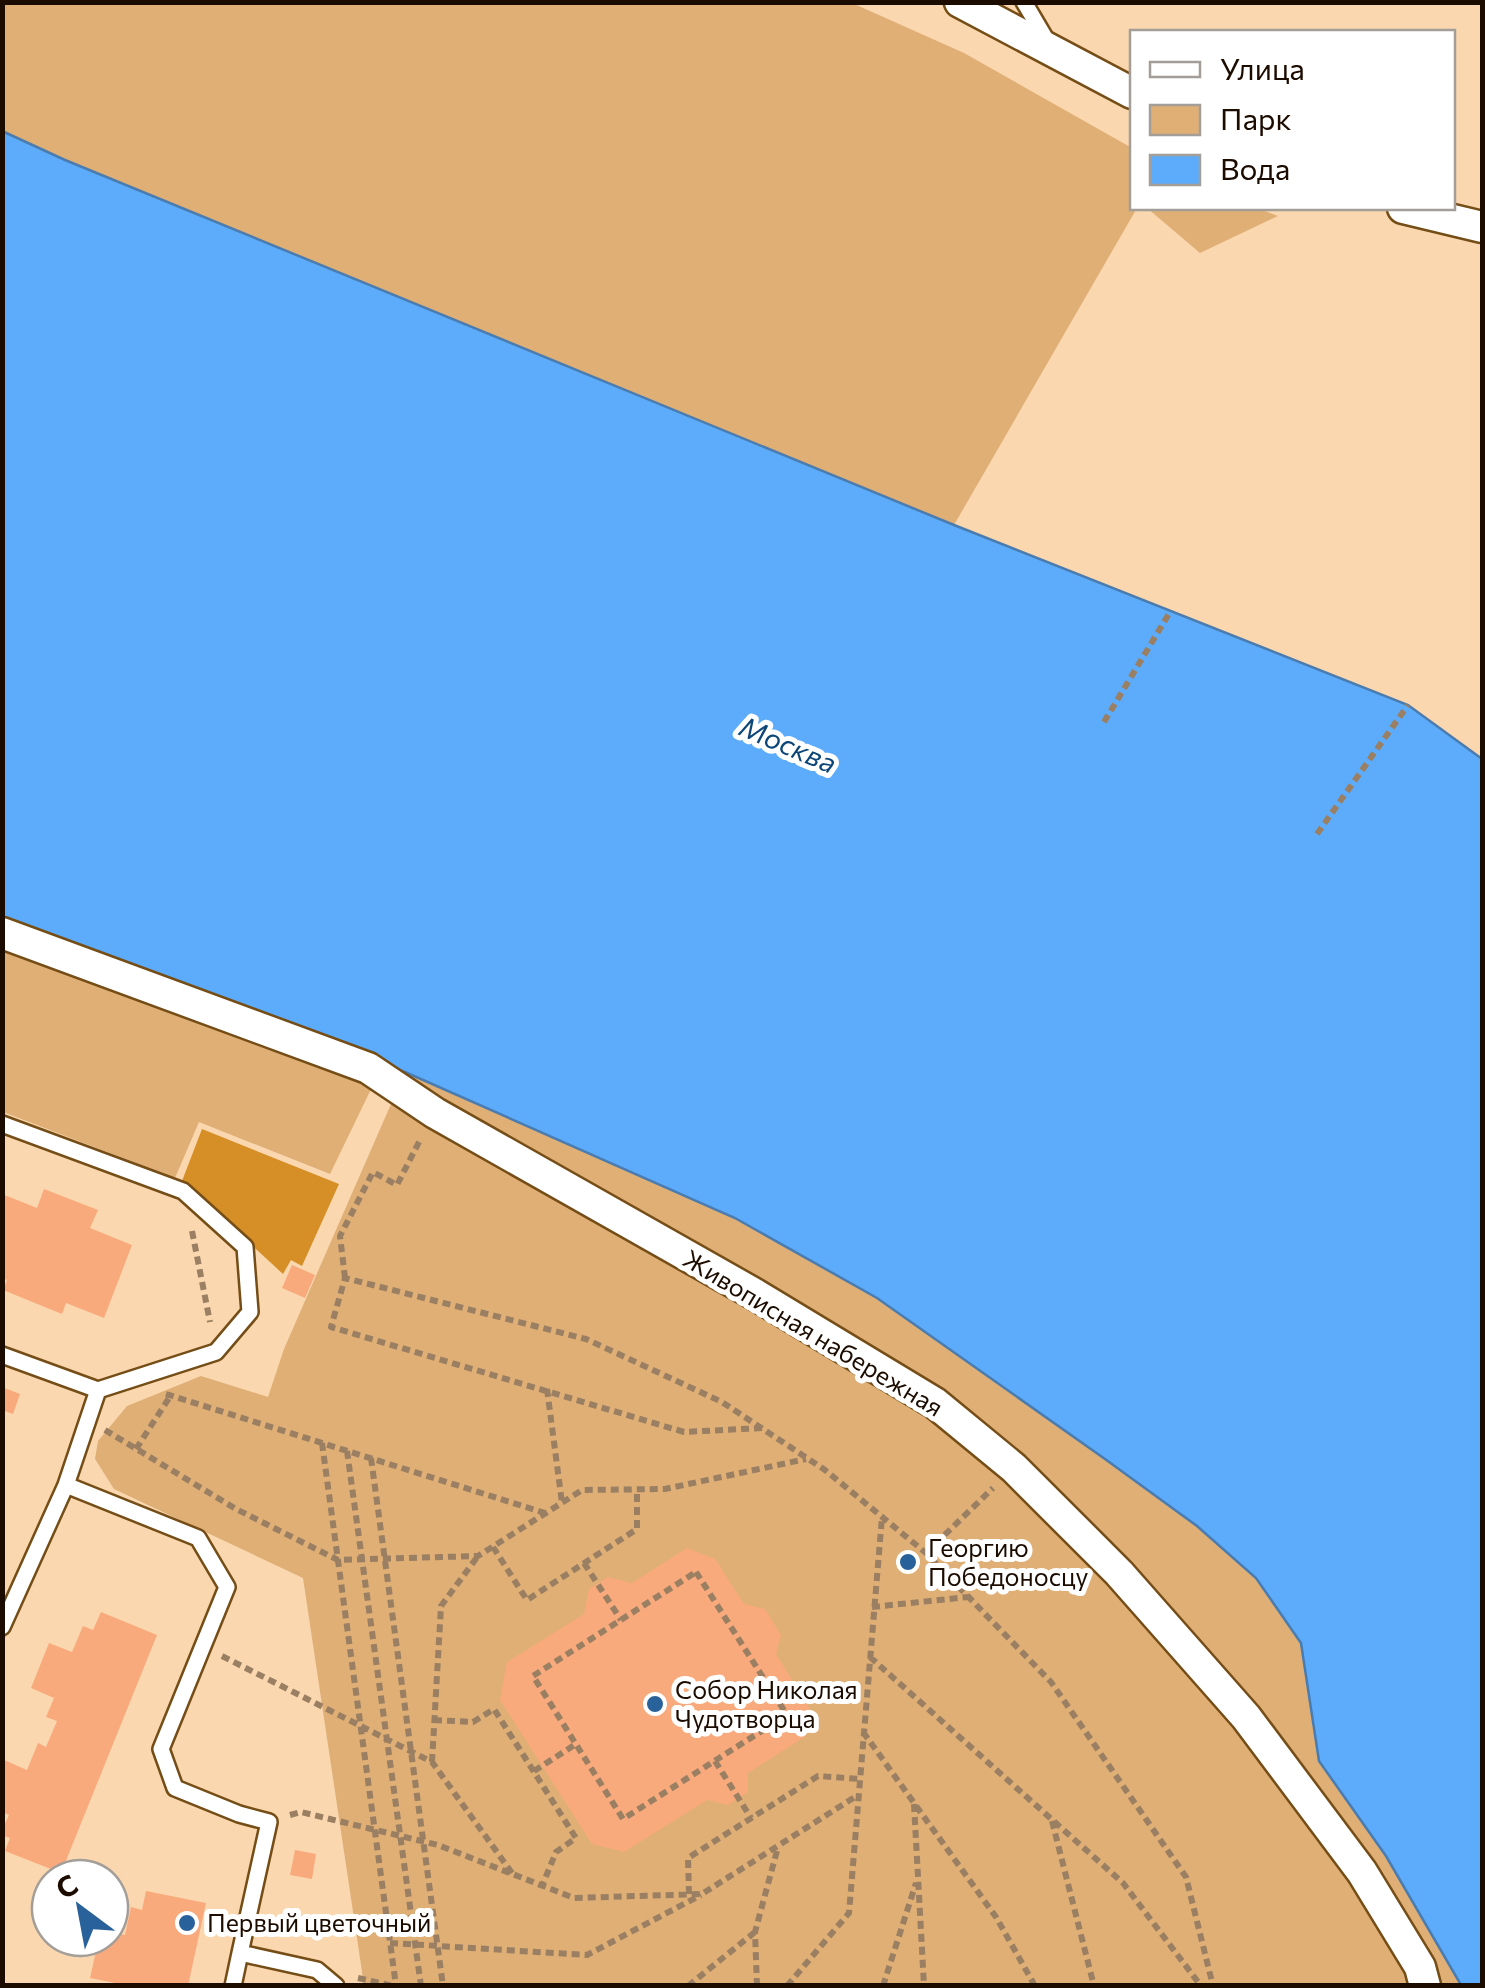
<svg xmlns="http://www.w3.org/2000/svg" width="1485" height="1988" viewBox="0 0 1485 1988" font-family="Commissioner,sans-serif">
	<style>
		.green { fill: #dfaf76 }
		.forest { fill: #d68f27 }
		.water { fill: #5dacfb; stroke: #4a7cb0; stroke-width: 2.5 }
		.building { fill: #f9aa7c }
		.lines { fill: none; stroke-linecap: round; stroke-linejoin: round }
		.lane-casing { stroke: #754d16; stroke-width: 20 }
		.street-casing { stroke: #754d16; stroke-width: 35 }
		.path { stroke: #9a7f63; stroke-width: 6; stroke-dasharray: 8 5; stroke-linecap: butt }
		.lane { stroke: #fff; stroke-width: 15 }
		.street { stroke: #fff; stroke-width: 30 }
		.poi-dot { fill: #29629a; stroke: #fff; stroke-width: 4 }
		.labels { text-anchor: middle; stroke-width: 10; stroke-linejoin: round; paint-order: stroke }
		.street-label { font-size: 25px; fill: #1c0c00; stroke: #fff }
		.poi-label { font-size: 25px; fill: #1c0c00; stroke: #fff; text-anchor: start }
		.water-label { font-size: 28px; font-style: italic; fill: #0d4679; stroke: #fff }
	</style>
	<rect width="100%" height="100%" fill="#fad7af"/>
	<path class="green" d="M3,3H852L964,53L1132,148V208H1137L954,525L65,160L3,131Z
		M1147,208H1257L1278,216L1200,253Z
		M2,942L374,1083L330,1174L199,1122L175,1178L3,1112Z
		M405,1072L735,1218L877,1298L978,1367L1197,1526L1256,1578L1301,1643L1319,1761L1386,1856L1461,1985H364L303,1578L114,1489L95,1459L98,1441L127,1406L201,1376L268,1397L284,1349Z"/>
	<path class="forest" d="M202,1129L339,1184L302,1266L291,1260L283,1274L182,1181Z"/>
	<path class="water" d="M2,131L65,160L954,525L1408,705L1482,759V1985H1461L1386,1856L1319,1761L1301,1643L1256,1578L1197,1526L1105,1459L877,1298L735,1218L405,1072L3,923Z"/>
	<path class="building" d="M44,1189L98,1210L90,1228L132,1245L104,1318L66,1303L62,1314L3,1290L7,1280L2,1278V1194L37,1208Z
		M292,1265L315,1275L305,1298L282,1288Z
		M2,1387L20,1394L13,1414L2,1410Z
		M687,1548L715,1559L744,1604L765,1609L781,1635L776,1654L810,1709L806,1736L748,1773V1792L728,1805L707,1800L624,1852L592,1844L500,1700L507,1662L584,1614L589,1589L608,1577L632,1583Z
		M101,1612L157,1635L61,1873L5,1851L10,1838L2,1835V1830L9,1815L2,1812V1763L4,1760L27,1770L38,1743L46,1747L57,1721L46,1717L54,1698L31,1688L49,1643L72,1652L83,1626L93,1630Z
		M295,1850L316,1854L312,1879L290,1875Z
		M146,1891L206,1903L188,1986H114L115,1983L90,1978L99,1938H110V1932L125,1935L131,1907L142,1910Z"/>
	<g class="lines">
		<g class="lane-casing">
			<path id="lane" d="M1024,2L1047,41
				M2,1124L183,1191L245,1247L250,1312L216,1352L98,1390
				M2,1355L98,1390L66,1485
				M2,1627L66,1485L198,1538L227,1587L161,1749L175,1788L239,1814L269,1822L240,1953
				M233,1986L240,1953L317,1970L336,1986"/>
		</g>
		<g class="street-casing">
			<path id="street" d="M960,2L1132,93
				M1403,208L1482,227
				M2,933L368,1068L435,1113L753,1293L935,1403L1014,1468L1119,1573L1246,1717L1362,1872L1420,1967L1425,1986"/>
		</g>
		<path class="path" d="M1104,722L1170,612
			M1317,834L1408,705
			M192,1231L210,1322
			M345,1278L340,1236L373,1172L397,1185L420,1140
			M547,1389L562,1503
			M166,1394L545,1513
			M762,1428L684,1432L331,1327L345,1278L586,1339L722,1402L825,1470L926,1553L1051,1682L1186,1877L1213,1986
			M105,1430L236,1509L338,1560L478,1556L582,1490L665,1489L806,1459
			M322,1443L396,1986
			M136,1449L171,1395
			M347,1451L421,1986
			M371,1458L443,1986
			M493,1547L527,1600L637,1529V1490
			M926,1553L993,1488
			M584,1563L621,1620
			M696,1572L787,1715L623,1819L533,1676Z
			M872,1607L968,1597
			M222,1656L432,1762L512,1873
			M870,1657L1123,1883L1201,1986
			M434,1720L473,1722L494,1709L576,1838L556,1852L542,1886
			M863,1732L996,1917L1035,1986
			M715,1761L751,1818
			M432,1762L441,1606L478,1556
			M534,1771L576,1744
			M914,1804L924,1986
			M290,1815L301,1812L438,1845L574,1898L702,1894L858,1795
			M1052,1821L1094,1986
			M689,1894L688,1858L818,1776L860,1779
			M390,1943L587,1955L701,1895
			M358,1978L393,1986
			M688,1986L755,1932
			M757,1986L755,1932L778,1847
			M787,1986L849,1913L882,1517
			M883,1986L916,1883"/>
		<use href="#lane" class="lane"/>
		<use href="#street" class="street"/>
	</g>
	<g class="poi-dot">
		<circle cx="908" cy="1562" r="10"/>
		<circle cx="655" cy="1704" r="10"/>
		<circle cx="187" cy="1923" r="10"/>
	</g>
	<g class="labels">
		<g class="street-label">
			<text transform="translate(813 1333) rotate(31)" y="9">Живописная набережная</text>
		</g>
		<g class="poi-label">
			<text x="928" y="1557">Георгию<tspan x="928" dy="29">Победоносцу</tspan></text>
			<text x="675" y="1699">Собор Николая<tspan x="675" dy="29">Чудотворца</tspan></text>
			<text x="207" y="1932">Первый цветочный</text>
		</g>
		<g class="water-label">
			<text transform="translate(788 745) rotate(23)" y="10">Москва</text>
		</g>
	</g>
	<rect width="1485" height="1988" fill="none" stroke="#1c0c00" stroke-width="10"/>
	<rect x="1130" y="30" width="325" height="180" fill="#ffffff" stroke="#a49e99" stroke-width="2.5"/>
	<rect x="1150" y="62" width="50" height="15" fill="#ffffff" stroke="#a49e99" stroke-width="2.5"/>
	<text x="1220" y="80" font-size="30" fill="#1c0c00">Улица</text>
	<rect x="1150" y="105" width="50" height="30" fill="#dfaf76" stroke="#a49e99" stroke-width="2.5"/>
	<text x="1220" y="130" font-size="30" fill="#1c0c00">Парк</text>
	<rect x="1150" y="155" width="50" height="30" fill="#5dacfb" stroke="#a49e99" stroke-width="2.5"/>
	<text x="1220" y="180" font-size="30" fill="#1c0c00">Вода</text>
	<g transform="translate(80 1908) rotate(328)"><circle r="48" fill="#ffffff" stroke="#a49e99" stroke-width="2.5"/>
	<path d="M0-8L18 38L0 25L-18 38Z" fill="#29629a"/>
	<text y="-15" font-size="28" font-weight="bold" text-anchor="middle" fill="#1c0c00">С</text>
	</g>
</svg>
